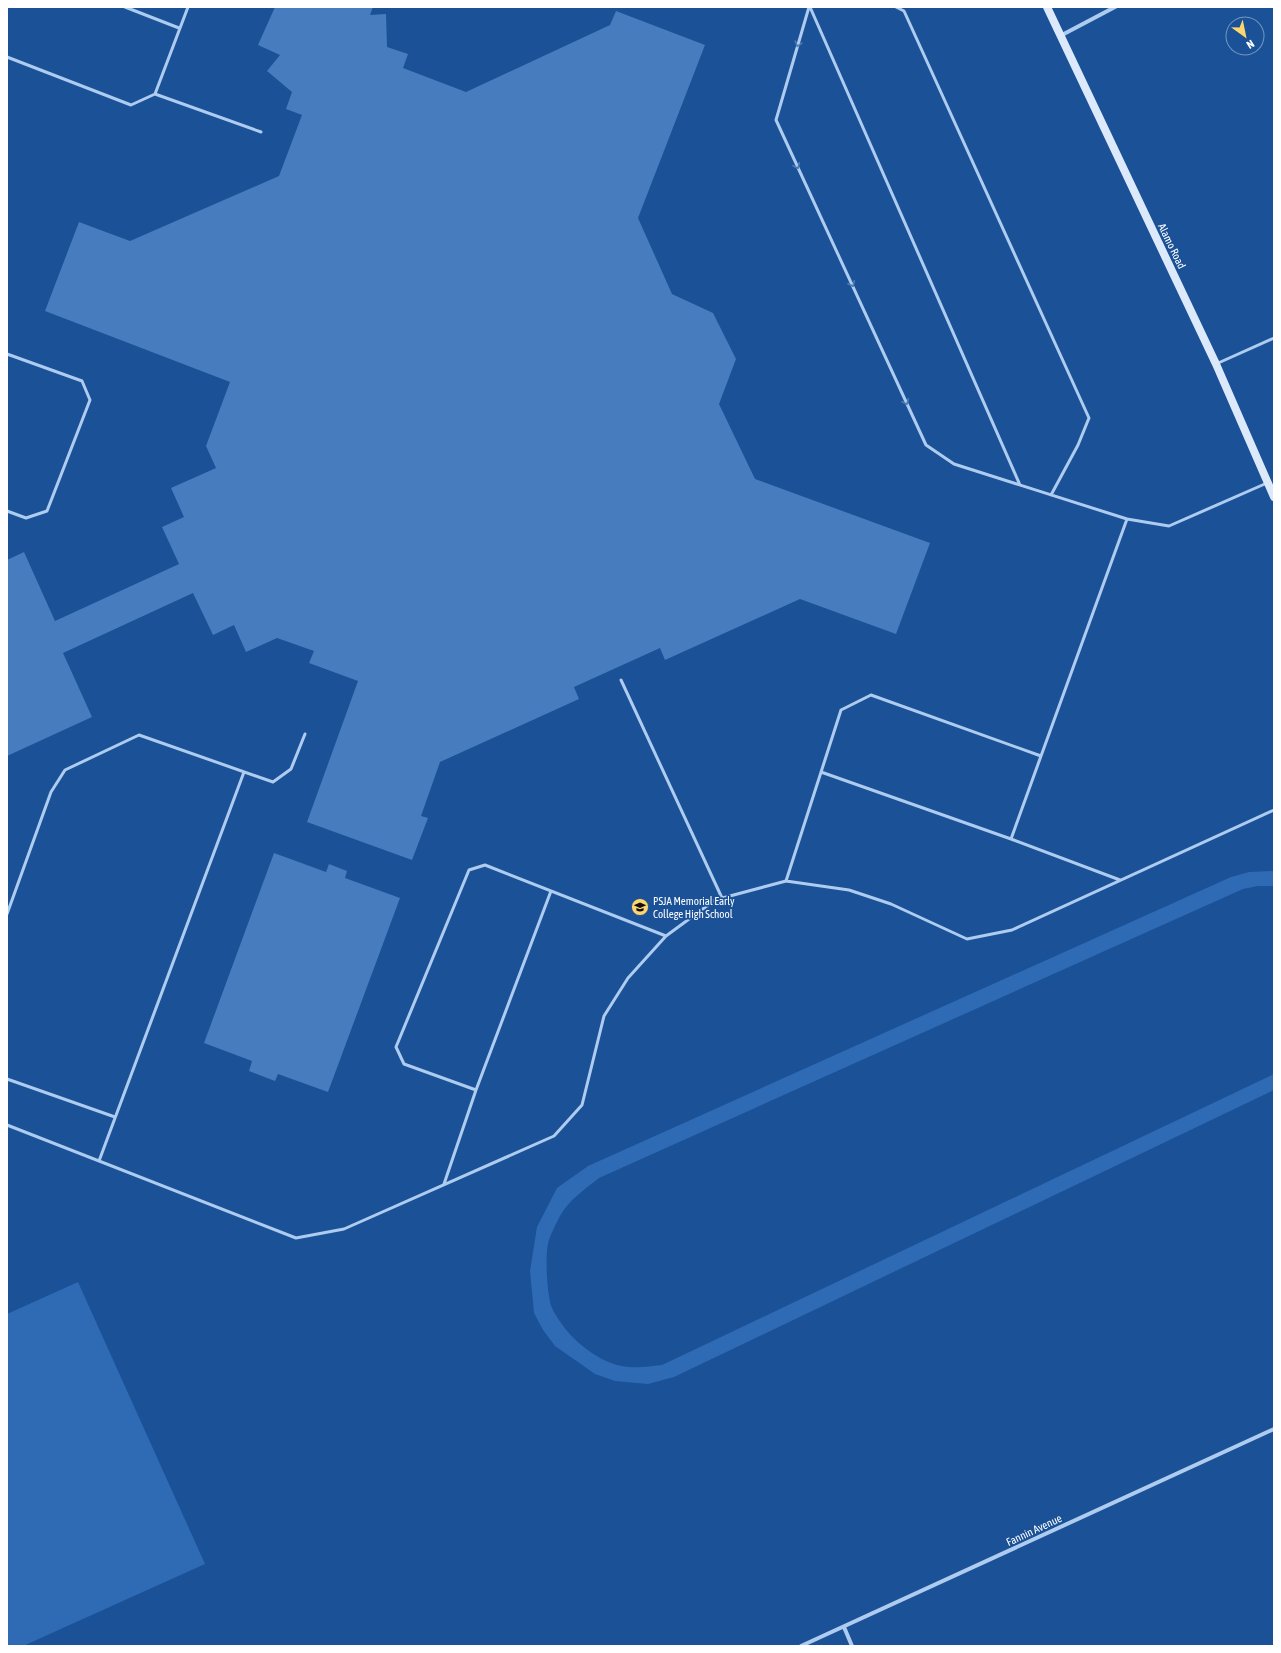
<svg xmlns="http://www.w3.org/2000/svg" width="1281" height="1653" viewBox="0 0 1281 1653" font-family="'Asap Condensed',sans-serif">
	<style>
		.green { fill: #2e6bb4 }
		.building { fill: #477cbf }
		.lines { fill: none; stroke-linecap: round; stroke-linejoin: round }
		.lane { stroke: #aeccf0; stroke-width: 3 }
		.street { stroke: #aeccf0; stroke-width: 4 }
		.secondary { stroke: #dce9fb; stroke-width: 8 }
		.oneway { stroke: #4e7cb6 }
		.labels { text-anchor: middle; stroke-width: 3.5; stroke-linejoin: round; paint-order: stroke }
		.street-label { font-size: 11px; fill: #fff; stroke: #1a5197 }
		.poi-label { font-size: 11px; fill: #fff; stroke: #1a5197; text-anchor: start }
	</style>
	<rect width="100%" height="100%" fill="#1a5197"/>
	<path class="green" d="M1274,871V886H1258L1243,889L599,1178C585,1189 569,1200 560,1216C556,1224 550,1235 548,1244C545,1257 547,1296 552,1308C564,1333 590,1357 617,1365C632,1369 647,1367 662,1365L1274,1074V1090L674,1377L648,1384L615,1381L595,1374L555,1346L543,1330L534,1313L530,1271L537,1227L557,1188L588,1166L1231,877L1249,872Z
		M78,1282L205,1564L23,1646H7V1314Z"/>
	<path class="building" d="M275,7H373L370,15L386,14L387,47L408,54L403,68L466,92L610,25L616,11L705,45L638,218L672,294L713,313L736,359L719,404L755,479L930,543L896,634L800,599L665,660L660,648L574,687L579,699L440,762L421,816L428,818L412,860L307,822L358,681L309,663L314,651L277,638L246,652L234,625L213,635L193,593L63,653L92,717L7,756V560L24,552L55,621L179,564L162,527L184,517L171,488L216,468L206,446L230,382L45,311L79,222L130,241L279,176L302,115L286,109L292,92L267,71L280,55L258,45Z
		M274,853L326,872L329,864L347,871L345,878L400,898L328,1092L278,1074L275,1081L249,1071L252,1061L204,1043Z"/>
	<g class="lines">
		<path class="lane" d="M125,7L179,28
			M188,7L155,94L261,132
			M809,7L776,120L926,445L954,464L1127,519
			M810,7L1020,485
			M896,7L904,11L1089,418L1078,445L1051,495
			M7,57L131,105L155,94
			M7,354L82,381L90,400L47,511L26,518L7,511
			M1216,364L1274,338
			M621,680L722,898
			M1041,756L1127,519L1169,526L1267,483
			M821,772L1011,839
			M786,881L841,710L871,695L1041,756L1011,839L1120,880
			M551,891L476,1090L404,1064L396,1047L469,870L485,865L666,936
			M7,914L51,792L65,770L139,735L273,782L291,769L305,734
			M7,1079L115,1117
			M7,1125L296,1238L344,1229L554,1136L582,1105L604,1016L628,978L666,936L715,900L786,881L849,890L891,904L967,939L1012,930L1274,810
			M99,1161L244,772
			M444,1184L476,1090"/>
		<path class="street" d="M1060,36L1115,7
			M844,1627L852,1646
			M801,1646L1274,1429"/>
		<path class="secondary" d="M1047,7L1216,364L1274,497"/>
	</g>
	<defs><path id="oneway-chevron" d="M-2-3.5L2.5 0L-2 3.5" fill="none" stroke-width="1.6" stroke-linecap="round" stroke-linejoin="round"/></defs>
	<g class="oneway">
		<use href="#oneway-chevron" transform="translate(798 44) rotate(107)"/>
		<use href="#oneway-chevron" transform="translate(797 166) rotate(65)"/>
		<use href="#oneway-chevron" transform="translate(852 284) rotate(65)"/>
		<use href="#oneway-chevron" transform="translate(906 402) rotate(65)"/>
	</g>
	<defs>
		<g id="school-disc" transform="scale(0.9)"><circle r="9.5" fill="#ffd56d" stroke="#1a5197"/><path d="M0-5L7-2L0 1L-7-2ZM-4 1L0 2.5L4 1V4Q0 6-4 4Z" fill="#111"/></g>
	</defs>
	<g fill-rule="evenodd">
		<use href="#school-disc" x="640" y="907"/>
	</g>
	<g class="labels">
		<g class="street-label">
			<text transform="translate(1172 246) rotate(64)" y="4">Alamo Road</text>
			<text transform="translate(1034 1530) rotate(-25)" y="4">Fannin Avenue</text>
		</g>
		<g class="poi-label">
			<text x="653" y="905">PSJA Memorial Early<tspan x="653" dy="13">College High School</tspan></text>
		</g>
	</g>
	<rect width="1281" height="1653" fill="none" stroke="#ffffff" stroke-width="16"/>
	<g transform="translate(1245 36) rotate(147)"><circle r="19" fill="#1a5197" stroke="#7697c1"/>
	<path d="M0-3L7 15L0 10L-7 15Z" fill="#ffd56d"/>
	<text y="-6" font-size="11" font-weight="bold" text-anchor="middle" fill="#ffffff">N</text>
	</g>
</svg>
